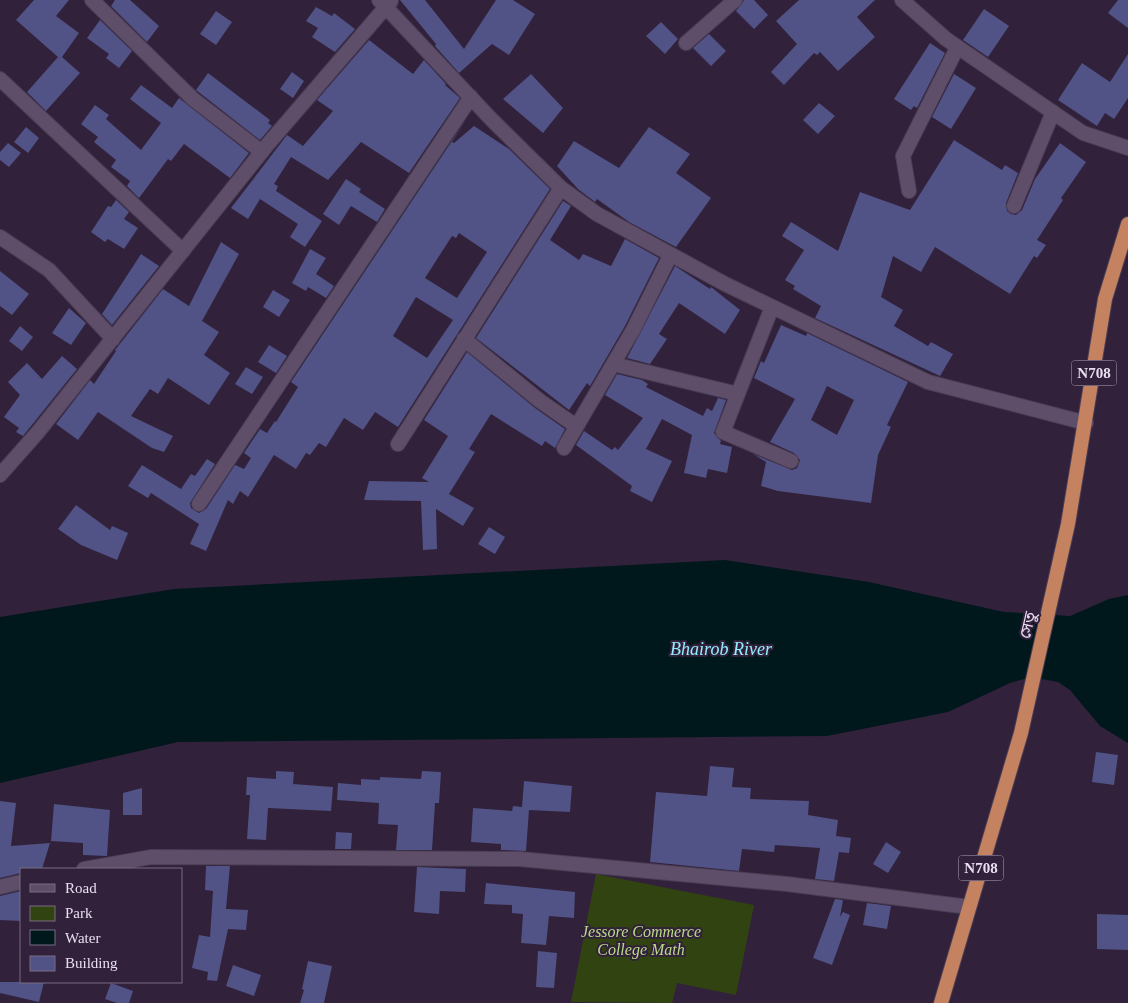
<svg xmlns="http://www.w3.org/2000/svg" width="1128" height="1003" viewBox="0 0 1128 1003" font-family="'Times New Roman','Noto Sans Bengali',serif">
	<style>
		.green { fill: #324312 }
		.water { fill: #00181c }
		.building { fill: #515285; fill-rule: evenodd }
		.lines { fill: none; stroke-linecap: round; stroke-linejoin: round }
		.minor-casing { stroke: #4a3d53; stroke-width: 16 }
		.trunk-casing { stroke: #4a3d53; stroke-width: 16 }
		.minor { stroke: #5f4e6a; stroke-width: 14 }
		.trunk { stroke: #c48260; stroke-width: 14 }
		.labels { text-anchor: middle; stroke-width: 4; stroke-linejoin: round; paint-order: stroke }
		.shield { fill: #31213b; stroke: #b1a6ba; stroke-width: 1 }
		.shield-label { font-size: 15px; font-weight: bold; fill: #e8dff0 }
		.street-label { font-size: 16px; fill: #e8dff0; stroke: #31213b }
		.park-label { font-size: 16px; font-style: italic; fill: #bada88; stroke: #31213b }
		.water-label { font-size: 18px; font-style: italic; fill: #92edfe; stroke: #31213b }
	</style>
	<rect width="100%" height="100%" fill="#31213b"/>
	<path class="green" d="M596,874L754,905L736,995L677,983L672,1003L571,1002Z"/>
	<path class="water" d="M725,560L869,582L1004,612L1070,616L1109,599L1128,595V743L1100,726L1070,690L1058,682L1031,677L1010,683L948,712L827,736L178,742L0,783V617L174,589Z"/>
	<path class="building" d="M34,0H69L56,16L79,33L62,57L80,73L46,111L27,92L58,57L16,20Z
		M115,0H130L159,26L147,42L111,6Z
		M400,0H425L464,49L496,0H513L535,14L509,55L492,44L459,73L435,46L436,44Z
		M744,0H754L768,15L754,29L736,11Z
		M799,0H875L857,17L875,37L838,71L820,52L817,55L814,53L784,85L771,72L797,44L776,21Z
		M1118,0H1128V28L1108,13Z
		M316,7L332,16L334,13L355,29L335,52L312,37L318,28L306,21Z
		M984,9L1009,26L988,57L963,40Z
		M216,11L232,22L216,45L200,34Z
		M100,20L132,51L119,68L106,58L109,54L87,38Z
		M661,22L678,39L665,54L646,36Z
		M709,34L726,51L711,66L693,48Z
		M369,40L413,74L424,60L446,84L445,85L460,98L409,173L361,142L328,180L291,157L274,184L278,186L276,191L322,221L305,247L290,237L298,224L260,199L248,219L231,208L287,135L303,146L333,111L317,100Z
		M930,43L945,53L917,108L914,106L911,110L894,99Z
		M1128,54V98L1114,119L1105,113L1097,126L1058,100L1082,63L1110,82Z
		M292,72L304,81L293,98L280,89Z
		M208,73L270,120L268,123L272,126L260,140L196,90Z
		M531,74L563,108L543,133L503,99Z
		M954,74L976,88L951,129L932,117Z
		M141,85L172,108L179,98L249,153L230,178L184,144L171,161L168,159L139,198L127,186L130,181L111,167L116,160L94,142L98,137L81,124L95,105L109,115L106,119L141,150L161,123L130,99Z
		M819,103L835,116L818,134L803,120Z
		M466,120L452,142L454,143L474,126L509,149L550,189L398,427L375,412L363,430L344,418L326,447L319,443L310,455L306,453L296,469L274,455L248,497L240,491L233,504L228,500L206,551L190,544L199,524L151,493L148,498L128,486L142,465L181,489L191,474L195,476L207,459L215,464L190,503L191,508L199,513L206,509L235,465L244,469L251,458L244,453L260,429L267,433L275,421L276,422L298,387L291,382ZM459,233L487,252L457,298L425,278L452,236L456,238ZM416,297L453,320L427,358L393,336Z
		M26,127L39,138L28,153L14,142Z
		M649,127L690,154L676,173L711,198L676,247L629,222L597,199L595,202L578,189L557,166L574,141L619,168Z
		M954,140L1002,170L1005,165L1018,173L1006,203L1007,211L1011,214L1016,215L1022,210L1035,179L1060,143L1086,162L1061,198L1063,200L1037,240L1046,245L1037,258L1034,256L1010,294L935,247L921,272L893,256L881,297L903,310L894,326L928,346L931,342L953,354L940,376L815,318L821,306L793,289L795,286L785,280L804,250L782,236L791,222L838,251L860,192L910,210Z
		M8,143L21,153L9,167L0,160V152Z
		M346,179L361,189L359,192L385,209L377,222L351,206L339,225L323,214Z
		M116,200L129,212L124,219L138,228L124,249L108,239L105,242L91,232L108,206L111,207Z
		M563,201L571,206L550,240L579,260L583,254L611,266L625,239L659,258L625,326L590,386L587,383L569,410L476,338Z
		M221,242L239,254L202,321L219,332L204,355L230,373L209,405L168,378L158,394L150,389L131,416L173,436L164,452L152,448L98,412L78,440L56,424L90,380L94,384L116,351L115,350L163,289L189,306Z
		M310,249L326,258L316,274L334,286L326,298L308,287L306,291L292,283Z
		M141,254L159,266L112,325L102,314Z
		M675,266L710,289L711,287L740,310L725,334L679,303L659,334L667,339L650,364L627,358Z
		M0,271L29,294L12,315L0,306Z
		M273,290L290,300L279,317L263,307Z
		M69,308L86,323L71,345L52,333Z
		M781,325L806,336L807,333L908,382L887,425L891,427L878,455L871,503L778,491L761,486L766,462L753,454L792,470L797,468L800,460L794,453L770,442L795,399L754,378L761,361L764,363ZM827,386L854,400L837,435L811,420Z
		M20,326L33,337L22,351L9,341Z
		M269,345L287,356L276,373L258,362Z
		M467,352L535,408L565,429L555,448L545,441L542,446L491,414L469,449L475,452L449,494L474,508L463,526L436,509L437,549L423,550L421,501L364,500L369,481L429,482L422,478L448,436L424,420Z
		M62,356L77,369L23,436L16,432L19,428L4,417L20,395L8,382L27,363L42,379Z
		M246,367L263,377L252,394L235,384Z
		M617,374L642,380L648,384L646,387L703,416L707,408L712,411L718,398L726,400L714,433L721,441L720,444L732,447L727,473L708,469L706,478L684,473L692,435L662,419L646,449L672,461L652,502L630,491L632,486L576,445L584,431L612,450L615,447L618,450L643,418L605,395Z
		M76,505L110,530L112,526L128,533L117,560L81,545L58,529Z
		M489,527L505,537L495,554L478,544Z
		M1096,752L1118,755L1114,785L1092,782Z
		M710,766L734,768L732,787L751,788L750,799L809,801L808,815L838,820L836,836L851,838L849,853L839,852L834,881L815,879L820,848L775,845L774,852L742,849L739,871L650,862L656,792L707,796Z
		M276,771L294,772L293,784L333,787L331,811L268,808L266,840L247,839L250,795H246L247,777L276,779Z
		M422,771L441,772L439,803H435L432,850H396L398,825L378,824L379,803L337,800L338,783L361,785V779L380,780V777L421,779Z
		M524,781L572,786L570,812L529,810L526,851L501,850V844L471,842L473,808L512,811L513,806L522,807Z
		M142,788V815H123V793Z
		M0,801L16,803L11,846L50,843L42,869H21V873L0,878Z
		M54,804L110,810L107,856L83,855V843L51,841Z
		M336,832L352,833L351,849H335Z
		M886,842L901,852L888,873L873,864Z
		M206,866H230L226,909L248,910L246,930L228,929L217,981L207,980L208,972L192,968L199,935L210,937L213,891L205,890Z
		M417,867L466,869L465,892L440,891L439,914L414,912Z
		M486,883L575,892L574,918L549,916L546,945L521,943L523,914L512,913V905L484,904Z
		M21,891V921L0,920V896Z
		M835,899L843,900L840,917L843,912L850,915L832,965L813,958Z
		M867,903L891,906L887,929L863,925Z
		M1097,914L1128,915V950L1097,949Z
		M538,951L557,953L554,988L536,987Z
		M308,961L332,966L324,1003H300L304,990L302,989Z
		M233,965L261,975L254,996L226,986Z
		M0,982H44L39,1002L0,993Z
		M111,983L133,991L129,1003H117L105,999Z"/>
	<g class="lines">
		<g class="minor-casing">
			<path id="minor" d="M92,0L193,99L262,152
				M379,0L491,119L561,188L597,214L725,284L928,382L1086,423
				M902,0L946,39L1083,133L1128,148
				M686,43L735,0
				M0,79L183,251
				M909,191L903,156L954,54
				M1014,206L1053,112
				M0,237L49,270L113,339
				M772,307L723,432L791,461
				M464,339L540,401L576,426
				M613,364L738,394
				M398,444L561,188
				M564,448L633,330L670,256
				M0,475L38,432L268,144L391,1
				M199,504L471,97
				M84,869L151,857L520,859L787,884L969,907
				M0,887L21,882"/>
		</g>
		<g class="trunk-casing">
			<path id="trunk" d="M941,1003L1021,733L1068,524L1105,299L1128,224"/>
		</g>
		<use href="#minor" class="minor"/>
		<use href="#trunk" class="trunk"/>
	</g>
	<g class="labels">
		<g class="shield">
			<rect x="1071.5" y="360.5" width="45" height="25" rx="4"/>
			<rect x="958.5" y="855.5" width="45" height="25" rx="4"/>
		</g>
		<g class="shield-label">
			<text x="1094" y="378">N708</text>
			<text x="981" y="873">N708</text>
		</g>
		<g class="street-label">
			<text transform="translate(1027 625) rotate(-77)" y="6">সেতু</text>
		</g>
		<g class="park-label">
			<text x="641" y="937">Jessore Commerce<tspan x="641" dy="18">College Math</tspan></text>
		</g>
		<g class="water-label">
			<text x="721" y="655">Bhairob River</text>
		</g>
	</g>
	<rect x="20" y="868" width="162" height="115" fill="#31213b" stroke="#7a6d83"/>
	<rect x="30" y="884" width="25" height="8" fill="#5f4e6a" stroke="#7a6d83"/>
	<text x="65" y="893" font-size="15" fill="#e8dff0">Road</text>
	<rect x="30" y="906" width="25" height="15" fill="#324312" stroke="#7a6d83"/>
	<text x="65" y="918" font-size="15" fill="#e8dff0">Park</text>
	<rect x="30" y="930" width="25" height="15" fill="#00181c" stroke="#7a6d83"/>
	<text x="65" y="943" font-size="15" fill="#e8dff0">Water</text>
	<rect x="30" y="956" width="25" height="15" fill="#515285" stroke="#7a6d83"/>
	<text x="65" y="968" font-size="15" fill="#e8dff0">Building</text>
</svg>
